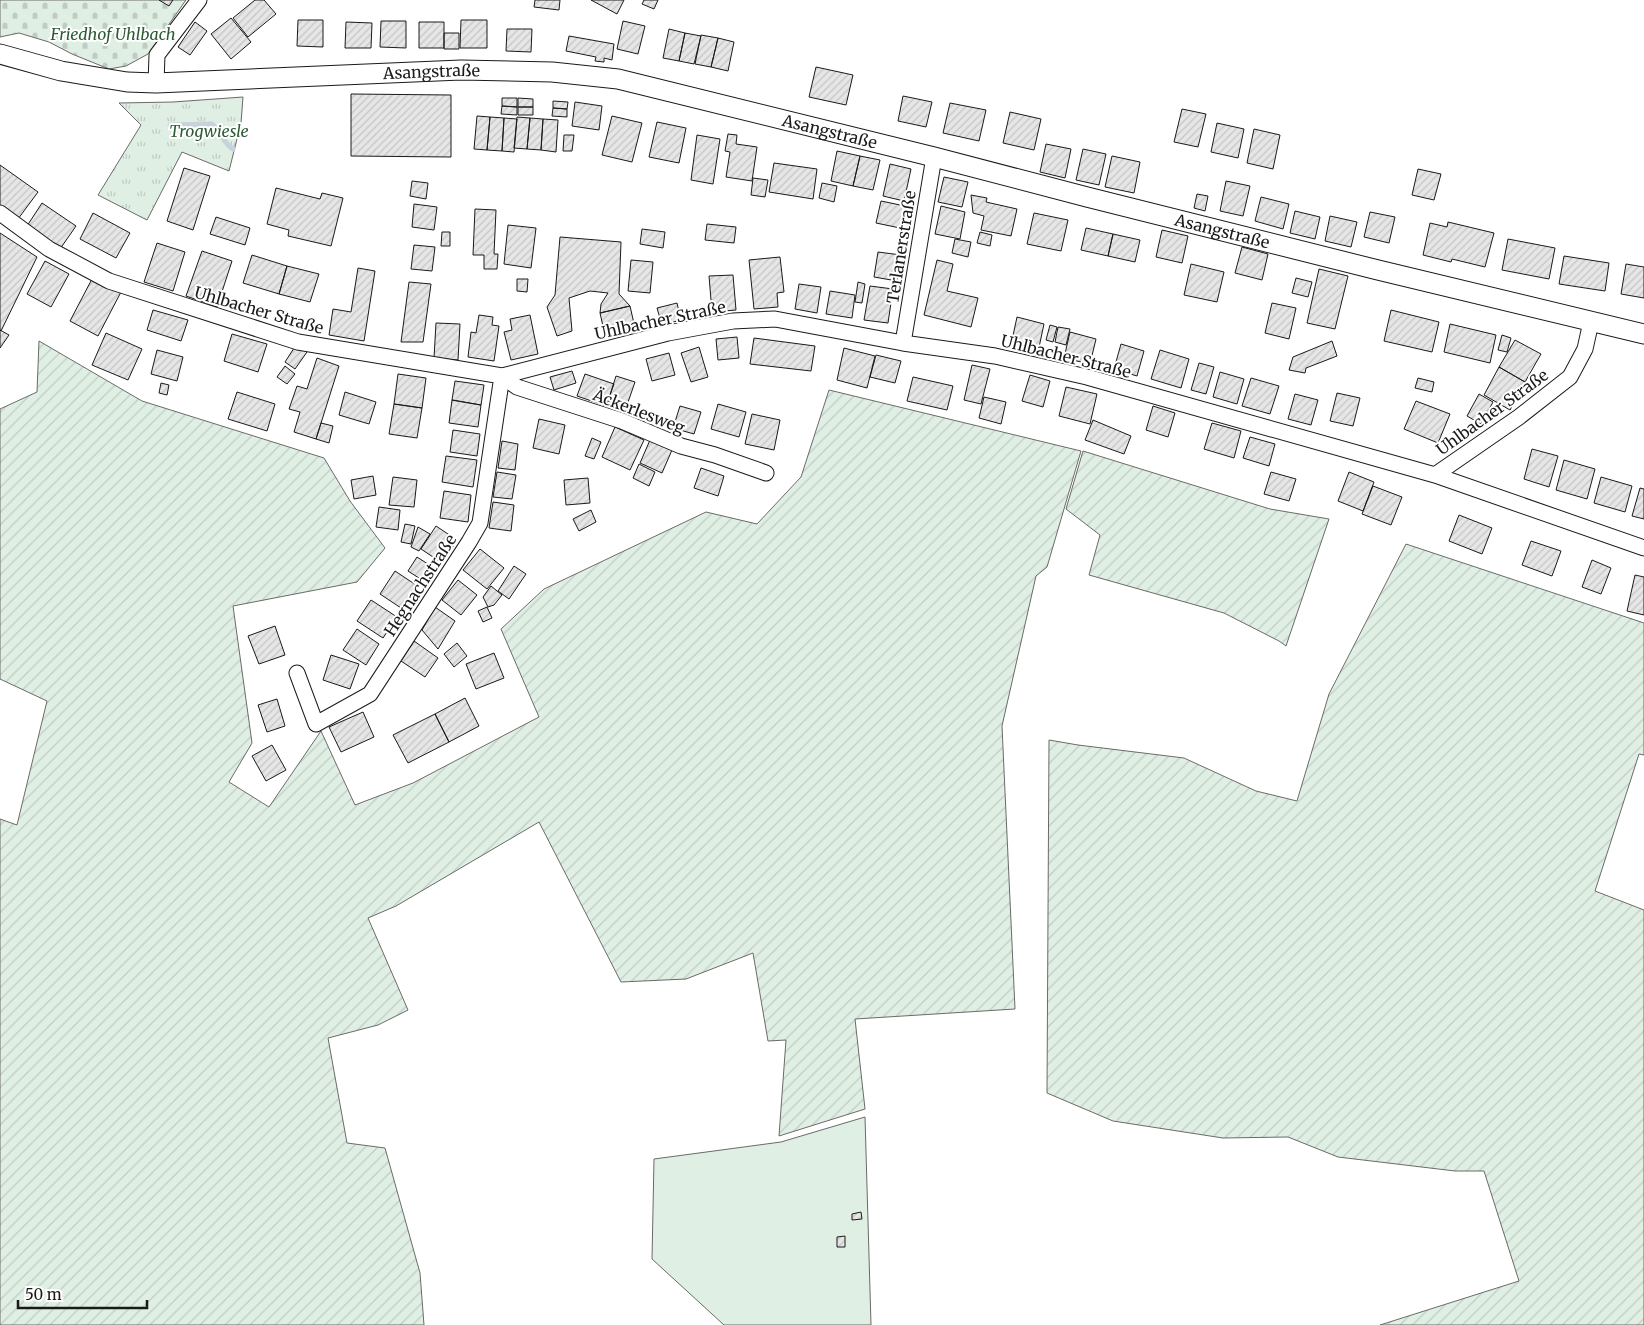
<svg xmlns="http://www.w3.org/2000/svg" width="1644" height="1325" viewBox="0 0 1644 1325" font-family="Merriweather,serif">
	<style>
		.grass { fill: #e0efe3; stroke: #6a6a6a }
		.cemetery { fill: url(#cemetery-stones); stroke: #6a6a6a }
		.park { fill: url(#park-tufts); stroke: #6a6a6a }
		.garden { fill: url(#garden-furrows); stroke: #6a6a6a }
		.lines { fill: none; stroke-linecap: round; stroke-linejoin: round }
		.stream { stroke: #c6d2dc; stroke-width: 5 }
		.building { fill: url(#building-hatch); stroke: #1a1a1a }
		.minor-casing { stroke: #1a1a1a; stroke-width: 17 }
		.tertiary-casing { stroke: #1a1a1a; stroke-width: 21 }
		.minor { stroke: #fff; stroke-width: 15 }
		.tertiary { stroke: #fff; stroke-width: 19 }
		.labels { text-anchor: middle; stroke-width: 4; stroke-linejoin: round; paint-order: stroke }
		.park-label { font-size: 16px; font-style: italic; fill: #2b5a34; stroke: #fff }
		.street-label { font-size: 16px; fill: #1a1a1a; stroke: #fff }
	</style>
	<defs>
		<pattern id="cemetery-stones" width="16" height="16" patternUnits="userSpaceOnUse" patternTransform="scale(1.25)"><rect width="16" height="16" fill="#e0efe3"/><path d="M2 7V4a2 2 0 0 1 4 0v3zM10 15v-3a2 2 0 0 1 4 0v3z" fill="#c0ccc2"/></pattern>
		<pattern id="park-tufts" width="24" height="20" patternUnits="userSpaceOnUse" patternTransform="scale(1.25)"><rect width="24" height="20" fill="#e0efe3"/><path d="M3 7l-1-3M5 7V3M7 7l1-3M15 17l-1-3M17 17v-4M19 17l1-3" fill="none" stroke="#c0ccc2"/></pattern>
		<pattern id="garden-furrows" width="10" height="10" patternUnits="userSpaceOnUse" patternTransform="scale(1.25)"><rect width="10" height="10" fill="#e0efe3"/><path d="M-1 1l2-2M0 10L10 0M9 11l2-2" fill="none" stroke="#c0ccc2"/></pattern>
		<pattern id="building-hatch" width="6" height="6" patternUnits="userSpaceOnUse" patternTransform="scale(1.25)"><rect width="6" height="6" fill="#e6e6e6"/><path d="M-1 1l2-2M0 6l6-6M5 7l2-2" fill="none" stroke="#c5c5c5"/></pattern>
	</defs>
	<rect width="100%" height="100%" fill="#fff"/>
	<path class="grass" d="M865,1117L871,1325H724L652,1259L654,1159L781,1142Z"/>
	<path class="cemetery" d="M0,0H186L148,54L126,66L109,69L72,54L49,42L19,33L0,37Z"/>
	<path class="park" d="M243,97L241,123L229,171L182,152L147,220L98,195L141,125L119,103L173,102Z"/>
	<path class="garden" d="M39,341L142,401L324,458L350,501L385,548L357,582L233,606L252,743L229,782L269,807L321,731L355,805L413,783L539,717L501,629L544,589L706,512L757,524L801,477L829,390L1081,451L1047,567L1036,576L1002,726L1015,1009L855,1019L865,1109L779,1136L786,1040L768,1041L753,953L686,979L621,982L539,822L396,906L368,918L408,1010L378,1025L328,1038L347,1143L385,1148L420,1273L424,1325H0V819L17,825L47,701L0,679V409L37,392Z
		M1083,451L1270,509L1329,519L1286,646L1279,641L1224,613L1089,575L1100,535L1066,509Z
		M1406,544L1644,623V755L1639,754L1595,891L1644,910V1325H1380L1519,1281L1484,1171H1455L1338,1157L1288,1137L1223,1138L1113,1121L1047,1093L1049,740L1078,745L1184,758L1256,791L1297,801L1329,694Z"/>
	<g class="lines">
		<path class="stream" d="M170,125L212,124C221,131 223,143 233,149"/>
	</g>
	<path class="building" d="M159,0H173L169,6Z
		M255,0H264L276,14L248,37L233,18Z
		M535,0H560L559,10L534,7Z
		M591,0H624L617,14Z
		M644,0H658L654,9L642,4Z
		M231,18L251,42L231,59L211,34Z
		M298,20H323V47L297,46Z
		M461,20H487V48H460Z
		M381,21H406V48L380,47Z
		M623,21L645,26L638,54L617,49Z
		M195,22L207,31L190,55L178,47Z
		M346,22L372,23L371,48H345Z
		M419,22H444V48H419Z
		M507,29H532L531,52L506,51Z
		M669,29L685,33L679,61L663,58Z
		M444,33H459V49H444Z
		M685,33L701,36L694,64L679,61Z
		M701,35L718,38L711,67L695,64Z
		M569,36L614,44L612,60L604,58V62L595,61L596,57L566,51Z
		M718,38L734,42L728,71L711,67Z
		M816,67L853,75L846,105L809,97Z
		M351,94L451,95V157L351,156Z
		M903,96L932,102L926,127L898,121Z
		M502,98H517V107L502,106Z
		M518,98L533,99V107H518Z
		M553,101L568,102L567,109L553,108Z
		M575,102L602,106L599,130L572,126Z
		M950,103L986,110L979,141L943,133Z
		M502,106L517,107V115L501,114Z
		M518,107H533V115H518Z
		M553,108L567,109V117L552,116Z
		M1182,109L1206,114L1198,147L1174,142Z
		M1010,112L1041,119L1034,150L1003,143Z
		M477,116L490,117L487,150L474,149Z
		M612,116L642,123L632,162L602,155Z
		M490,117L504,118L502,151L487,150Z
		M517,117L530,118L527,149L514,148Z
		M504,118L517,119L514,152L502,151Z
		M530,118L543,119L541,150L527,149Z
		M543,119L558,120L556,152L541,150Z
		M657,122L686,128L679,163L649,157Z
		M1217,123L1244,129L1238,158L1211,152Z
		M1254,129L1280,135L1273,169L1247,163Z
		M728,134L737,135L736,144L757,147L752,181L726,177L730,152L725,151Z
		M564,135H574L572,151H563Z
		M697,135L720,139L713,184L691,180Z
		M1046,144L1071,149L1065,178L1040,172Z
		M1083,149L1106,154L1099,185L1076,180Z
		M837,151L860,156L853,186L831,181Z
		M860,156L880,160L873,190L853,186Z
		M1112,156L1140,162L1134,193L1105,187Z
		M774,163L817,169L813,199L769,192Z
		M890,164L911,169L904,201L883,196Z
		M0,165L38,192L18,219L0,205Z
		M184,168L210,176L193,230L167,221Z
		M1418,169L1441,174L1434,200L1412,195Z
		M944,177L968,182L962,207L938,202Z
		M753,178L768,180L765,197L751,195Z
		M412,181L428,183L426,199L410,196Z
		M1226,181L1250,186L1243,216L1220,211Z
		M822,183L837,186L834,202L819,198Z
		M276,188L320,199L322,193L343,198L331,246L288,236L289,230L267,224Z
		M1197,194L1208,196L1205,211L1194,208Z
		M971,195L987,198L986,202L1017,209L1011,236L981,230L984,216L973,213Z
		M1261,197L1289,204L1283,229L1255,221Z
		M881,201L905,206L900,228L876,223Z
		M42,203L76,226L60,249L27,226Z
		M414,204L437,207L434,230L412,227Z
		M941,206L965,212L960,239L935,234Z
		M475,209L496,210L494,254H498L497,269H484V255H473Z
		M1295,211L1320,217L1315,239L1290,233Z
		M1370,212L1395,217L1389,243L1364,237Z
		M93,213L130,233L116,258L80,239Z
		M1034,213L1068,220L1061,251L1027,244Z
		M1330,216L1357,222L1351,247L1325,241Z
		M216,217L250,228L245,245L210,234Z
		M1448,222L1494,233L1485,267L1452,259L1451,262L1423,255L1430,223L1447,227Z
		M707,224L736,227L734,243L705,240Z
		M508,225L536,228L531,268L504,264Z
		M1086,228L1113,234L1108,256L1081,250Z
		M642,229L665,232L663,248L640,244Z
		M1162,230L1188,236L1182,263L1156,257Z
		M442,232H450V246H441Z
		M980,232L992,235L990,246L977,243Z
		M0,233L37,257L1,331L0,330Z
		M1113,234L1140,240L1135,262L1108,256Z
		M560,237L621,242L619,294L630,306L600,313L601,304L608,293L590,291L569,298L572,331L557,336L547,307L555,295Z
		M955,239L971,242L968,257L952,253Z
		M1508,239L1555,248L1549,279L1502,270Z
		M157,243L185,252L173,291L144,282Z
		M414,245L435,247L432,271L411,269Z
		M1242,247L1268,254L1262,280L1235,273Z
		M202,251L232,261L217,307L186,296Z
		M878,252L901,255L897,281L874,277Z
		M252,255L287,266L279,294L243,283Z
		M1564,256L1609,263L1605,291L1559,284Z
		M780,257L784,292L777,293L778,307L754,309L749,260Z
		M631,260L653,262L650,293L628,291Z
		M937,260L953,264L947,291L978,298L971,327L924,315Z
		M45,261L69,274L51,307L27,294Z
		M1191,264L1224,272L1217,302L1184,295Z
		M1626,264L1644,267V298L1621,294Z
		M287,266L319,274L310,302L279,294Z
		M358,268L375,271L364,341L329,335L333,309L351,312Z
		M1319,269L1348,276L1335,329L1307,323Z
		M733,275L736,310L712,312L709,276Z
		M93,277L121,292L98,336L70,321Z
		M1296,278L1312,282L1308,297L1292,293Z
		M517,279H528L527,292L517,291Z
		M409,282L431,284L423,342H401Z
		M858,282L865,284L862,303L855,302Z
		M799,284L821,287L817,313L795,309Z
		M870,286L893,289L888,323L864,320Z
		M830,291L855,295L852,318L826,314Z
		M677,303L681,320L662,325L657,308Z
		M1272,303L1296,308L1289,339L1265,333Z
		M630,306L635,328L605,335L600,313Z
		M153,310L188,320L181,341L147,330Z
		M1391,310L1439,322L1432,352L1384,341Z
		M479,315L493,317L492,325L499,326L494,361L468,357L471,332L476,333Z
		M530,315L538,354L511,360L504,332L512,330L510,319Z
		M1017,317L1044,324L1038,352L1011,345Z
		M436,323L460,324L458,360L434,358Z
		M1450,324L1496,335L1490,363L1444,352Z
		M1050,325L1057,327L1053,342L1046,340Z
		M1058,327L1070,329L1066,345L1055,342Z
		M0,330L9,335L0,348Z
		M1070,332L1096,339L1090,364L1064,358Z
		M106,333L142,349L128,380L92,365Z
		M232,334L267,344L258,372L224,361Z
		M1502,335L1511,338L1507,352L1498,350Z
		M737,337L739,358L718,360L716,339Z
		M754,338L815,346L811,371L750,364Z
		M1515,340L1541,354L1525,382L1499,367Z
		M1332,341L1337,356L1306,368L1305,373L1289,370L1293,357Z
		M1121,344L1144,351L1137,376L1114,369Z
		M296,345L307,352L295,369L285,362Z
		M699,347L708,377L691,382L681,353Z
		M844,348L875,356L867,388L837,380Z
		M157,350L183,357L177,381L151,374Z
		M1160,350L1189,359L1181,388L1151,379Z
		M669,353L675,375L652,381L646,359Z
		M876,355L901,361L895,383L870,377Z
		M317,358L339,366L316,439L294,432L300,412L289,409L297,386L307,389Z
		M1199,363L1214,367L1206,394L1191,390Z
		M972,365L990,369L981,404L964,400Z
		M285,366L295,374L287,384L277,377Z
		M1499,367L1525,382L1510,410L1484,395Z
		M572,371L576,383L554,390L550,377Z
		M1220,372L1244,379L1237,404L1213,397Z
		M398,374L426,378L422,408L394,404Z
		M585,374L614,384L606,406L577,396Z
		M1030,375L1050,381L1043,407L1022,401Z
		M616,376L635,382L626,408L608,401Z
		M913,377L953,386L947,410L907,401Z
		M1251,378L1279,386L1270,414L1242,406Z
		M1418,378L1434,382L1432,392L1415,388Z
		M455,381L484,385L481,405L452,400Z
		M161,383L169,385L167,395L159,393Z
		M1066,387L1097,394L1090,424L1059,416Z
		M237,392L275,404L267,431L228,419Z
		M345,392L376,402L369,424L339,415Z
		M1337,393L1360,398L1353,426L1330,421Z
		M1295,394L1318,400L1311,425L1288,419Z
		M1479,394L1493,402L1481,424L1467,416Z
		M984,397L1006,402L1001,424L979,418Z
		M452,400L481,405L478,427L449,423Z
		M1416,401L1450,414L1438,443L1404,429Z
		M394,404L422,408L417,438L389,434Z
		M718,404L746,412L739,437L711,429Z
		M680,406L701,412L694,434L673,428Z
		M1153,406L1175,413L1168,437L1146,430Z
		M752,414L780,420L774,450L745,444Z
		M539,419L565,425L559,454L533,448Z
		M1093,420L1131,436L1124,454L1085,440Z
		M321,423L333,426L329,443L316,439Z
		M1212,423L1241,431L1234,458L1204,449Z
		M615,427L644,440L630,470L602,457Z
		M453,430L480,434L477,456L450,452Z
		M1250,437L1275,444L1269,466L1243,458Z
		M592,438L601,442L594,459L585,456Z
		M650,440L672,450L662,473L640,463Z
		M502,441L518,444L515,470L498,468Z
		M1532,449L1558,456L1549,487L1524,479Z
		M446,456L477,460L473,487L442,482Z
		M1564,460L1595,469L1587,499L1556,490Z
		M639,464L655,472L649,486L633,478Z
		M701,468L724,476L718,496L694,488Z
		M497,472L516,475L512,499L493,497Z
		M1271,472L1296,479L1289,501L1264,494Z
		M1349,472L1374,482L1363,511L1338,501Z
		M373,476L376,495L354,499L351,480Z
		M393,477L417,480L414,507L389,505Z
		M1601,477L1632,486L1625,512L1594,503Z
		M588,478L590,503L566,505L564,480Z
		M1373,486L1402,497L1391,525L1362,514Z
		M1640,488L1644,489V519L1632,516Z
		M444,491L471,495L468,522L440,518Z
		M493,502L514,505L511,531L489,528Z
		M379,507L400,510L398,530L376,527Z
		M591,510L596,522L579,531L573,519Z
		M1459,515L1492,528L1482,554L1449,541Z
		M405,524L415,526L411,544L401,542Z
		M436,526L457,540L442,563L421,549Z
		M418,527L430,534L419,551L411,547Z
		M1531,541L1561,551L1552,576L1522,565Z
		M480,549L504,568L487,589L463,570Z
		M417,557L431,566L422,580L408,571Z
		M1592,560L1611,568L1601,594L1582,587Z
		M514,566L526,574L509,599L498,591Z
		M395,571L419,587L404,610L380,594Z
		M1635,575L1644,577V615L1627,611Z
		M458,580L477,595L461,615L442,600Z
		M491,586L502,595L494,605L488,607L483,597Z
		M371,600L397,617L383,638L357,621Z
		M435,607L455,621L438,649L422,630Z
		M487,607L492,618L483,622L478,611Z
		M275,626L285,655L259,664L248,636Z
		M357,629L379,644L366,665L343,650Z
		M414,641L438,658L425,677L401,661Z
		M457,643L467,656L454,667L444,654Z
		M494,653L504,678L476,689L466,664Z
		M331,655L359,664L350,689L323,680Z
		M465,698L479,726L449,742L435,714Z
		M277,699L285,726L267,732L258,705Z
		M363,712L374,737L341,752L329,727Z
		M435,714L449,742L408,763L393,735Z
		M272,745L286,770L266,781L252,756Z
		M861,1212L862,1219L852,1220V1214Z
		M845,1236V1247H837V1237Z"/>
	<g class="lines">
		<g class="minor-casing">
			<path id="minor" d="M156,83L157,55L199,0
				M0,213L49,249L109,281L298,342L502,376L668,333L733,321L775,319L903,343L995,356L1087,377L1435,475L1644,548
				M903,343L934,157
				M502,376L517,387L622,421L681,446L715,455L766,473
				M1435,475L1519,417L1570,377L1585,349L1591,322
				M297,673L316,724L370,694L469,542L480,523L502,376"/>
		</g>
		<g class="tertiary-casing">
			<g id="tertiary">
				<path id="s1" d="M0,54L61,71L127,82L156,83L461,70L552,72L618,79L934,157L1087,197L1378,270L1644,334"/>
			</g>
		</g>
		<use href="#minor" class="minor"/>
		<use href="#tertiary" class="tertiary"/>
	</g>
	<g class="labels">
		<g class="park-label">
			<text x="113" y="40">Friedhof Uhlbach</text>
			<text x="209" y="137">Trogwiesle</text>
		</g>
		<g class="street-label">
			<text dy="6" stroke="none"><textPath href="#s1" startOffset="435">Asangstraße</textPath></text>
			<text dy="6" stroke="none"><textPath href="#s1" startOffset="840">Asangstraße</textPath></text>
			<text dy="6" stroke="none"><textPath href="#s1" startOffset="1245">Asangstraße</textPath></text>
			<text transform="translate(901 247) rotate(-81)" y="6">Terlanerstraße</text>
			<text transform="translate(259 310) rotate(16)" y="6">Uhlbacher Straße</text>
			<text transform="translate(660 320) rotate(-12)" y="6">Uhlbacher Straße</text>
			<text transform="translate(1066 356) rotate(14)" y="6">Uhlbacher Straße</text>
			<text transform="translate(639 411) rotate(21)" y="6">Äckerlesweg</text>
			<text transform="translate(1492 412) rotate(-36)" y="6">Uhlbacher Straße</text>
			<text transform="translate(420 585) rotate(-57)" y="6">Hegnachstraße</text>
		</g>
	</g>
	<path d="M18 1300v8h129v-8" fill="none" stroke="#1a1a1a" stroke-width="2.5"/>
	<text x="25" y="1300" font-size="15" fill="#1a1a1a" stroke="#ffffff" stroke-width="4" paint-order="stroke">50 m</text>
</svg>
